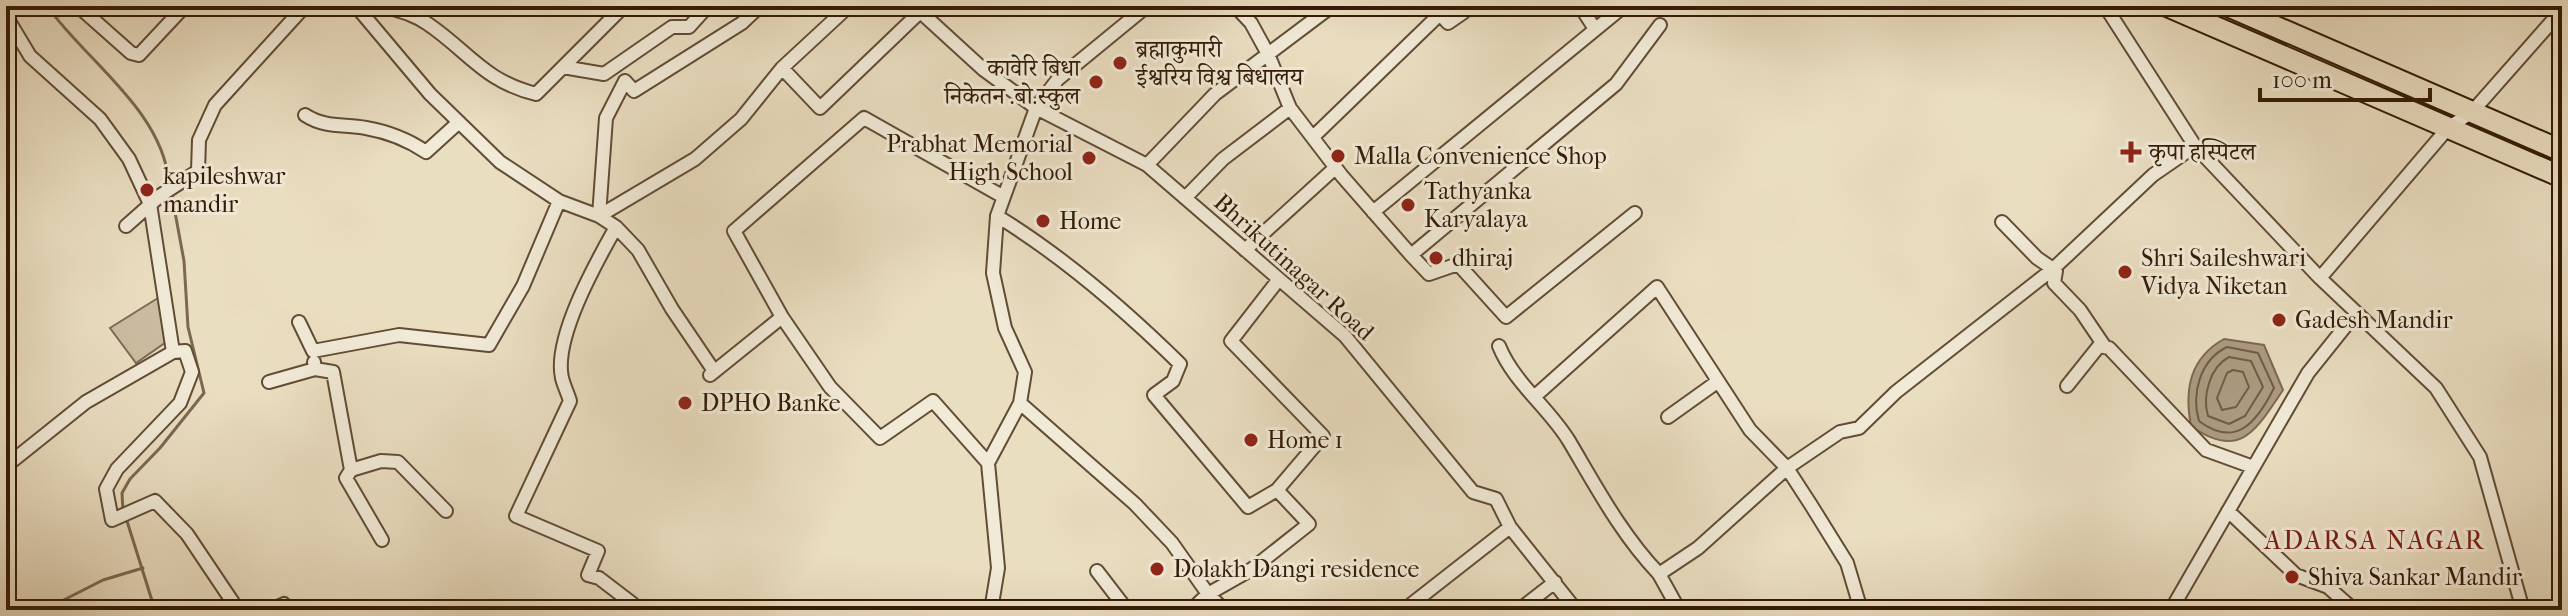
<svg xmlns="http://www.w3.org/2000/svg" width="2568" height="616" viewBox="0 0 2568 616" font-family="'IM FELL French Canon','Noto Serif Devanagari',serif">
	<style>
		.green { fill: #cbbda1; stroke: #7f6c54; stroke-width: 2 }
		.water { fill: #ac9c82; stroke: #7c6851; stroke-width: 2 }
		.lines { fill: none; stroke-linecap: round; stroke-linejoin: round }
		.shore { stroke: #705c44; stroke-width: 2 }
		.stream { stroke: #7c6851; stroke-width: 3 }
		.minor-casing { stroke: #614c36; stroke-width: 16 }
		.highway-casing { stroke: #331b07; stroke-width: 24 }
		.minor { stroke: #f1ead7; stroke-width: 12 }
		.highway { stroke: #eadec1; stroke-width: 20 }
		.poi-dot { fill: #8f2418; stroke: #f1ead7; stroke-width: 3 }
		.labels { text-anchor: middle; stroke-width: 6; stroke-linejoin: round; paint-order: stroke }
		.poi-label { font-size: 24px; fill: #331b07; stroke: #f1ead7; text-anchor: start }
		.street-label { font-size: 24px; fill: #331b07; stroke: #f1ead7 }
		.neighbourhood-label { font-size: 26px; letter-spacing: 2px; fill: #7a1f14; stroke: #f1ead7 }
	</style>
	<rect width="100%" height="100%" fill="#eadec1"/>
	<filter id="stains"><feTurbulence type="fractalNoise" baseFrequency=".0025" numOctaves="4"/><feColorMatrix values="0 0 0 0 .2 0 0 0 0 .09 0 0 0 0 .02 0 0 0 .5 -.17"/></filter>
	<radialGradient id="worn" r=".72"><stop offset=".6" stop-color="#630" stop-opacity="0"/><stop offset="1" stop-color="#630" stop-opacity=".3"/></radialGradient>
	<path class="green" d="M158,298L169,340L136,363L110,328Z"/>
	<path class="water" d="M2224,339L2264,345L2283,390C2256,430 2240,461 2191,426C2184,389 2190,358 2224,339Z"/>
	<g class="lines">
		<path class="shore" d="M2227,347L2258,353L2274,388C2257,422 2236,449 2199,421C2191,394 2200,360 2227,347Z
			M2229,357L2251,361L2263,387L2245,416L2229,424L2208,416C2202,396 2210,367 2229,357Z
			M2233,370L2243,372L2249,387L2236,407L2222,410L2217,398L2227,373Z"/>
		<path class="stream" d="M47,6C86,61 162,110 169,182
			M50,8L59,16L53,6
			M123,511L122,493L130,479L160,448L204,393L188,327L184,261L172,196
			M126,518L155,610
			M44,610L103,580L143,568"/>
		<g class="minor-casing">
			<path id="minor" d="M78,6L131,53L139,55L183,8
				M356,6L430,94L500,162L559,201L599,216L616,227L638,250L672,309L714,371
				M383,6C399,11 414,14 428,24C469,52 484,81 536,94L624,6
				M760,6L742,23L634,91L625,81L606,118L599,216L695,159L741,119L782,68L849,6
				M914,6L984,70L1036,108L1147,165L1345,336L1473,492L1496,499L1510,527L1576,610
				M1235,6L1251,23L1268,54L1290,108L1342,176L1411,255L1616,84L1660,25
				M1580,6L1595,29
				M2105,6L2195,146L2320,278L2436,388L2480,457L2523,610
				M6,16L30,56L100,119L129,159L150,204L173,352L86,402L6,466
				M563,67L604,74L672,27H689L708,6
				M782,68L820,108L920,12
				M305,115C325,128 343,124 366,128C389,132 407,139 426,152L459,122
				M1313,137L1440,14L1448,23L1464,12
				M1147,165L1215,94L1332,6
				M1185,198L1223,159L1290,108
				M1373,212L1624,6
				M997,216C1064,257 1124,309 1180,364L1173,381L1154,395L1248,507L1277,490L1309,524L1252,569L1208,594L1172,543L1135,504L1020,403
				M2002,222L2037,258L2056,271L2054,283L2080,310L2105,347
				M126,226L161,195L198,171L199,140L215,105L305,6
				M616,227C597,261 553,338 562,378C564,386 568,394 570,401L516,516L598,551L588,575L599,578L633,604L629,610
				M1245,250L1335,168
				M1411,255L1429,274L1458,264L1506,317L1635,213
				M2320,278L2448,128L2472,112L2562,10
				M782,317L830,387L880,438L933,401L988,463
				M299,322L313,351L399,335L489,345L523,286L559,201
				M1499,346C1514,383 1549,408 1569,441C1597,488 1621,534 1659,574L1698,548L1787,468L1840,432L1859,428L1896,392L2053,269L2153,175L2195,146
				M173,352L185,351L192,372L180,403L117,469L106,489L112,520L155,501L187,534L238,610
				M315,369L333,372L351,470L381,461L398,462L446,511
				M710,375L782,317L734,231L864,118L1002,196
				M269,382L315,369L314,362
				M2067,386L2099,346L2109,348L2206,450L2253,467
				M1534,397L1657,287L1750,430L1787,468L1811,505L1847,563L1861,610
				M1668,417L1717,382
				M351,470L346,478L382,540
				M1277,490L1323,436L1231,341L1279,279
				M2228,511L2296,575L2328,587L2354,610
				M1097,571L1127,610
				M1659,574L1679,610
				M270,610L284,604L289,610
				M991,610L998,568L988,463L1020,403L1025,372L1005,328L993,273L997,216L1036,108L1058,79L1147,6
				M1191,610L1208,594L1224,610
				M1404,610L1510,527
				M1519,610L1555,582
				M2171,610L2308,373L2356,313"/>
		</g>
		<g class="highway-casing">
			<path id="highway" d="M2167,6L2562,177
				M2228,6L2562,151"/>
		</g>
		<use href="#minor" class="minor"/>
		<use href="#highway" class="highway"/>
	</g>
	<g class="poi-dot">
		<circle cx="1120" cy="63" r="8"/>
		<circle cx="1096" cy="82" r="8"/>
		<path d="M2127 140h8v8h8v8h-8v8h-8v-8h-8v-8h8z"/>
		<circle cx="1338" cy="156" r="8"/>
		<circle cx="1089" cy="158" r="8"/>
		<circle cx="147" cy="190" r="8"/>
		<circle cx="1408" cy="205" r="8"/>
		<circle cx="1043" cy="221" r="8"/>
		<circle cx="1436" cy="258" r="8"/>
		<circle cx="2125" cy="272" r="8"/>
		<circle cx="2279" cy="320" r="8"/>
		<circle cx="685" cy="403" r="8"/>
		<circle cx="1251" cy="440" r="8"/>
		<circle cx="1157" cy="569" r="8"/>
		<circle cx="2292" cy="577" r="8"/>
	</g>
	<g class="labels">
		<g class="poi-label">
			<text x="1136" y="57">ब्रह्माकुमारी<tspan x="1136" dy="28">ईश्वरिय विश्व बिधालय</tspan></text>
			<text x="1080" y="76" text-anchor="end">कावेरि बिधा<tspan x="1080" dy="28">निकेतन .बाे.स्कुल</tspan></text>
			<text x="1073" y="152" text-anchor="end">Prabhat Memorial<tspan x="1073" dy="28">High School</tspan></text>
			<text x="2149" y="160">कृपा हस्पिटल</text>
			<text x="1354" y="164">Malla Convenience Shop</text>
			<text x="163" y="184">kapileshwar<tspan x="163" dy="28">mandir</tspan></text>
			<text x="1424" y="199">Tathyanka<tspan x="1424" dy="28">Karyalaya</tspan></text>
			<text x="1059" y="229">Home</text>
			<text x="1452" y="266">dhiraj</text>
			<text x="2141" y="266">Shri Saileshwari<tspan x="2141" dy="28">Vidya Niketan</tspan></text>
			<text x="2295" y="328">Gadesh Mandir</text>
			<text x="701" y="411">DPHO Banke</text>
			<text x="1267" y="448">Home 1</text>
			<text x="1173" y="577">Dolakh Dangi residence</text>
			<text x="2308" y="585">Shiva Sankar Mandir</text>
		</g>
		<g class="street-label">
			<text transform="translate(1294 267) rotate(42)" y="8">Bhrikutinagar Road</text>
		</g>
		<g class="neighbourhood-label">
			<text x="2375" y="549">ADARSA NAGAR</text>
		</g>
	</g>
	<rect width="2568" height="616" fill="none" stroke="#eadec1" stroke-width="32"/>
	<rect x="8" y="8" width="2552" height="600" fill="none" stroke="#331b07" stroke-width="4"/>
	<rect x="16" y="16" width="2536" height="584" fill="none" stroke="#331b07" stroke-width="2"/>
	<path d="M2260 88v12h170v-12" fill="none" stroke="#331b07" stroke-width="4"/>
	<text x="2272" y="88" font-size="24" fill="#331b07" stroke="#f1ead7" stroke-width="6" paint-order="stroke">100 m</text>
	<rect width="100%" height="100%" filter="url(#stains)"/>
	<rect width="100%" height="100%" fill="url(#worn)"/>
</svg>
